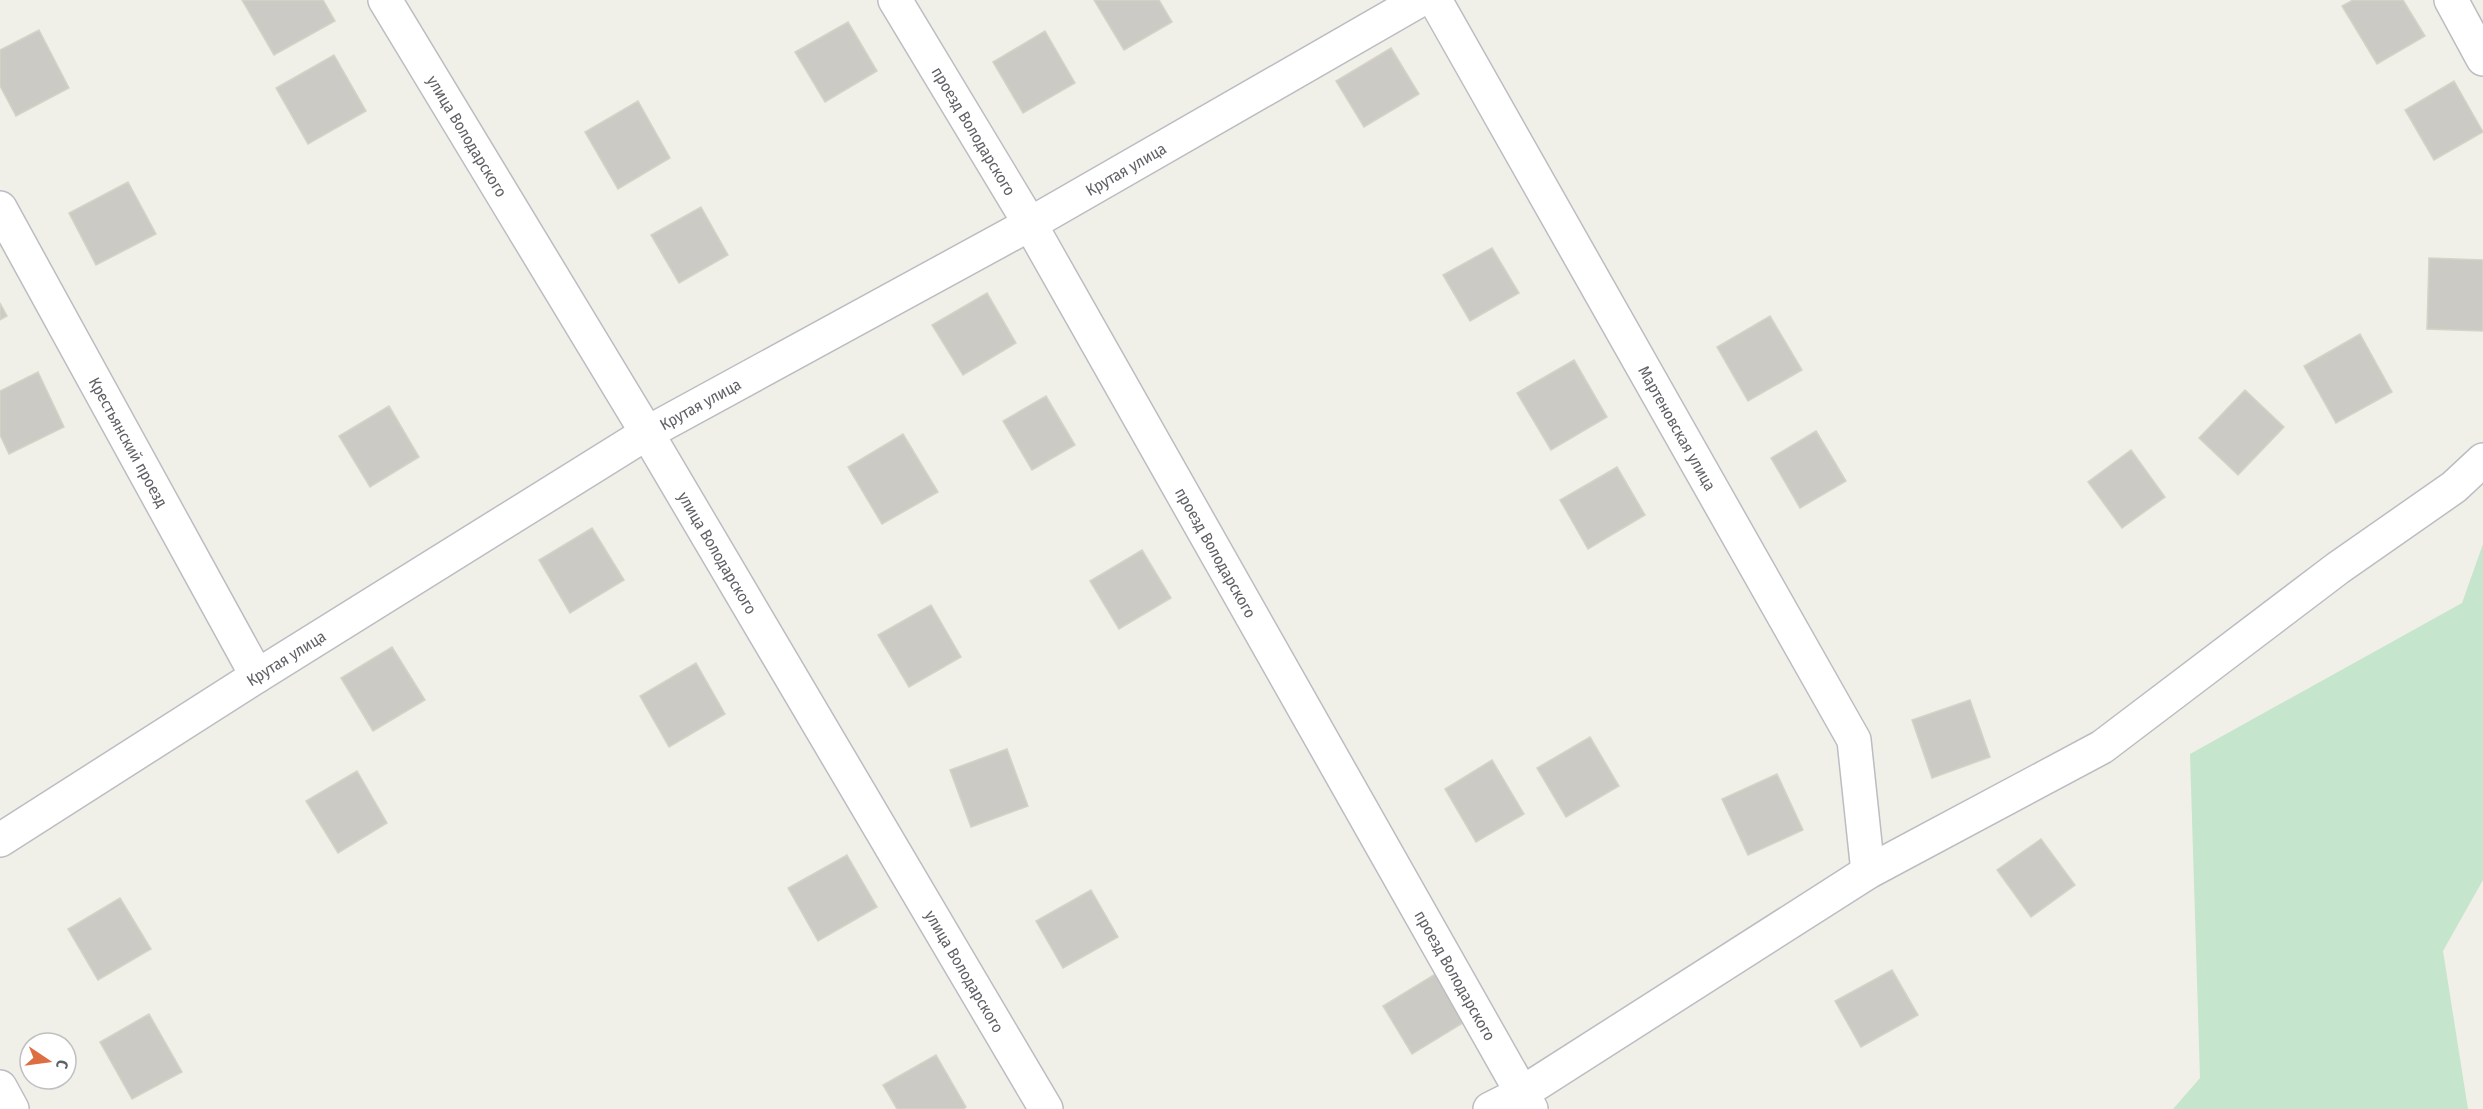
<svg xmlns="http://www.w3.org/2000/svg" width="2483" height="1109" viewBox="0 0 2483 1109" font-family="'Fira Sans Condensed',sans-serif">
	<style>
		.green { fill: #c6e5cd }
		.building { fill: #cbcac4; stroke: #d4d3c6; stroke-width: 1.5 }
		.lines { fill: none; stroke-linecap: round; stroke-linejoin: round }
		.street-casing { stroke: #bcbdc2; stroke-width: 36 }
		.street { stroke: #fff; stroke-width: 33 }
		.labels { text-anchor: middle; stroke-width: 6; stroke-linejoin: round; paint-order: stroke }
		.street-label { font-size: 16px; fill: #5f6166; stroke: #fff }
	</style>
	<rect width="100%" height="100%" fill="#f0f0e8"/>
	<path class="green" d="M2483,544V880L2443,951L2468,1109H2173L2200,1078L2190,754L2462,603Z"/>
	<path class="building" d="M242,0H323L335,21L274,55Z
		M1094,0H1159L1172,22L1124,50Z
		M2353,0H2403L2425,36L2377,64L2342,6Z
		M848,22L877,71L825,102L795,52Z
		M39,30L69,88L16,116L0,86V50Z
		M1045,31L1075,83L1023,113L993,62Z
		M1391,48L1419,94L1364,127L1336,81Z
		M334,55L366,111L308,144L276,88Z
		M2454,81L2483,132L2434,160L2405,110Z
		M638,101L670,158L618,189L585,132Z
		M128,182L156,234L96,265L69,213Z
		M701,207L728,255L679,283L651,235Z
		M1492,248L1519,293L1470,321L1443,275Z
		M2429,258L2483,260V331L2427,329Z
		M987,293L1016,343L963,375L932,325Z
		M0,303L7,316L0,320Z
		M1770,316L1802,370L1748,401L1717,347Z
		M2360,334L2392,392L2336,423L2304,366Z
		M1574,360L1607,417L1551,450L1517,393Z
		M38,372L64,427L9,454L0,435V391Z
		M2245,390L2284,427L2238,475L2199,438Z
		M1046,396L1075,445L1032,470L1003,421Z
		M389,406L419,457L370,487L339,436Z
		M1816,431L1846,481L1800,508L1771,458Z
		M903,434L938,492L882,524L848,467Z
		M2131,450L2165,497L2122,528L2088,482Z
		M1617,467L1645,515L1588,549L1560,500Z
		M592,528L624,580L570,613L539,560Z
		M1142,550L1171,598L1119,629L1090,581Z
		M931,605L961,657L909,687L878,635Z
		M392,647L425,700L373,731L341,678Z
		M696,663L725,714L669,747L640,696Z
		M1970,700L1990,757L1932,778L1912,720Z
		M1590,737L1619,786L1566,817L1537,768Z
		M1007,749L1028,806L971,827L950,770Z
		M1492,760L1524,814L1476,842L1445,789Z
		M357,771L387,823L338,853L306,801Z
		M1777,774L1803,830L1748,855L1722,799Z
		M2041,839L2075,885L2031,917L1997,870Z
		M847,855L877,907L818,941L788,888Z
		M1091,890L1118,937L1063,968L1036,921Z
		M120,898L151,949L98,980L68,929Z
		M1892,970L1918,1015L1861,1047L1835,1001Z
		M1437,973L1466,1021L1412,1054L1383,1006Z
		M149,1014L182,1072L132,1099L100,1042Z
		M936,1055L966,1107L963,1109H897L883,1085Z"/>
	<g class="lines">
		<g class="street-casing">
			<g id="street">
				<path id="s1" d="M385,0L647,433L1046,1109"/>
				<path id="s2" d="M895,0L1030,224L1531,1109"/>
				<path id="s3" d="M1435,0L1854,740L1868,872"/>
				<path d="M2451,0L2483,59"/>
				<path id="s4" d="M0,208L257,676"/>
				<path id="s5" d="M0,840L257,676L647,433L1030,224L1420,0"/>
				<path d="M0,1087L12,1109"/>
				<path d="M1490,1109L1522,1093L1868,872L2102,747L2338,568L2454,487L2483,460"/>
			</g>
		</g>
		<use href="#street" class="street"/>
	</g>
	<g class="labels">
		<g class="street-label">
			<text dy="6" stroke="none"><textPath href="#s2" startOffset="153">проезд Володарского</textPath></text>
			<text dy="6" stroke="none"><textPath href="#s1" startOffset="159">улица Володарского</textPath></text>
			<text dy="6" stroke="none"><textPath href="#s5" startOffset="1311">Крутая улица</textPath></text>
			<text dy="6" stroke="none"><textPath href="#s5" startOffset="825">Крутая улица</textPath></text>
			<text dy="6" stroke="none"><textPath href="#s3" startOffset="492">Мартеновская улица</textPath></text>
			<text dy="6" stroke="none"><textPath href="#s4" startOffset="267">Крестьянский проезд</textPath></text>
			<text dy="6" stroke="none"><textPath href="#s1" startOffset="645">улица Володарского</textPath></text>
			<text dy="6" stroke="none"><textPath href="#s2" startOffset="639">проезд Володарского</textPath></text>
			<text dy="6" stroke="none"><textPath href="#s5" startOffset="339">Крутая улица</textPath></text>
			<text dy="6" stroke="none"><textPath href="#s1" startOffset="1131">улица Володарского</textPath></text>
			<text dy="6" stroke="none"><textPath href="#s2" startOffset="1125">проезд Володарского</textPath></text>
		</g>
	</g>
	<g transform="translate(48 1061) rotate(103)"><circle r="28" fill="#ffffff" stroke="#bfc0c2" stroke-width="1.5"/>
	<path d="M0-4.5L10 22L0 15L-10 22Z" fill="#dd6e41"/>
	<text y="-9" font-size="16" font-weight="bold" text-anchor="middle" fill="#5f6166">С</text>
	</g>
</svg>
